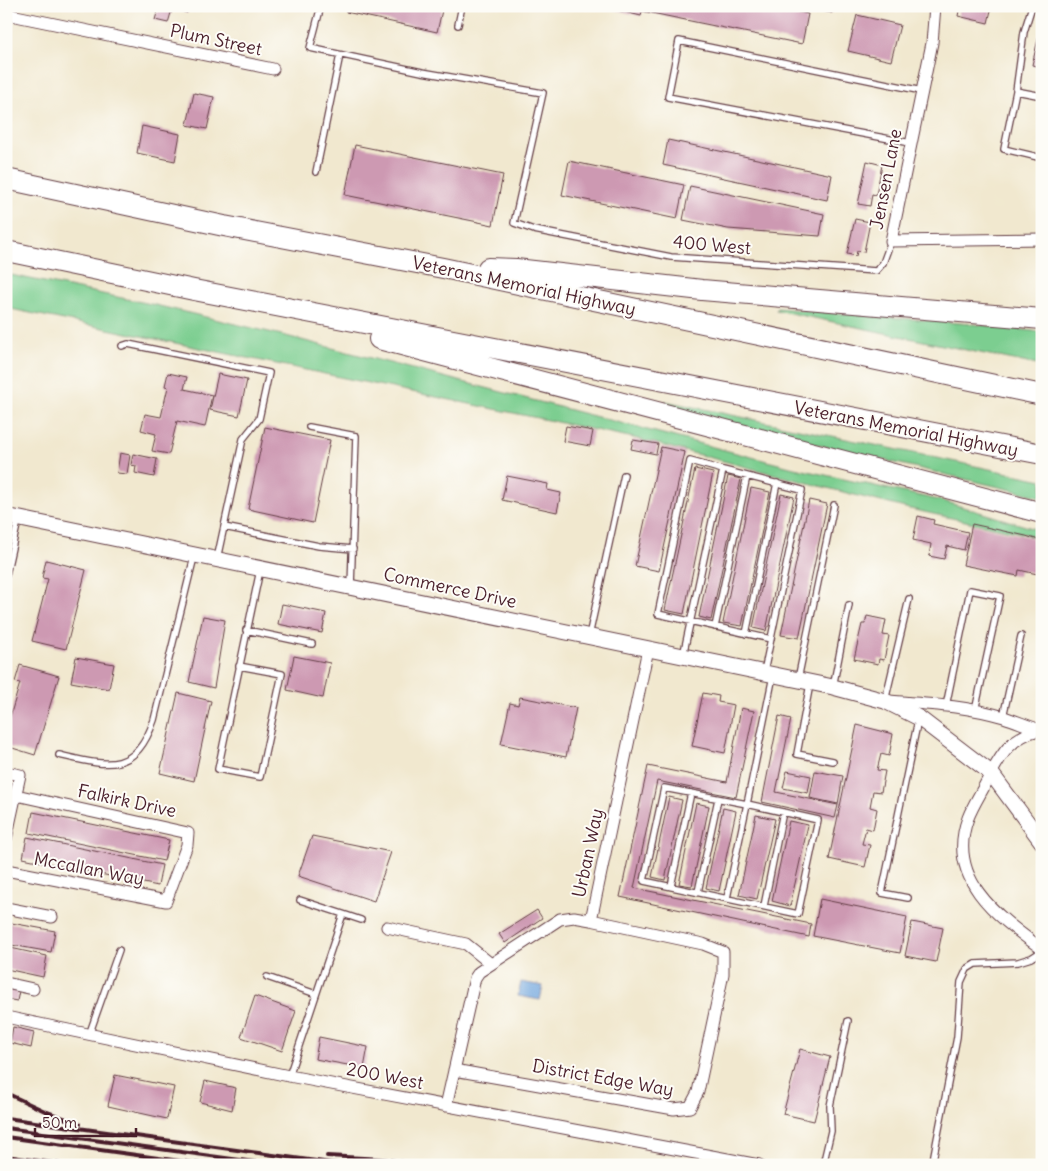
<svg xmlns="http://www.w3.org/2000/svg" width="1048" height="1171" viewBox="0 0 1048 1171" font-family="Delius,sans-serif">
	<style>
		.green { fill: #7bce90; stroke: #62765e }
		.water { fill: #71a6de; stroke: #5e6284 }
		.building { fill: #cd99b2 }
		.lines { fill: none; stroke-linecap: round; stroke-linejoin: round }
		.lane-casing { stroke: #633d44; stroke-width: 8 }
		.street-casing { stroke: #633d44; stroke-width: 13 }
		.secondary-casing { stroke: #633d44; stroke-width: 17 }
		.highway-casing { stroke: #633d44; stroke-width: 22 }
		.lane { stroke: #fff; stroke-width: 5.5 }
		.street { stroke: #fff; stroke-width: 11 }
		.secondary { stroke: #fff; stroke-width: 15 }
		.highway { stroke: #fff; stroke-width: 20 }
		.rail { stroke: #4a1f2b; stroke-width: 4 }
		.labels { text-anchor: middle; stroke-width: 4; stroke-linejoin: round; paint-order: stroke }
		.street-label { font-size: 18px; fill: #4a1f2b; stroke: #fdfcf7 }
	</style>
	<rect width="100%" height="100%" fill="#fdfcf7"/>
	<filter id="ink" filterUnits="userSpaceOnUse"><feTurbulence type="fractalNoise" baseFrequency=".02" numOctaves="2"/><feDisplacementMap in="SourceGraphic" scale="10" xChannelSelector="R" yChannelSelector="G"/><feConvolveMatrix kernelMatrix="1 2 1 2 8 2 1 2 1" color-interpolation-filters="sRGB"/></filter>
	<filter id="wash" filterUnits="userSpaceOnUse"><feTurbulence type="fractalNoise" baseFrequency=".0096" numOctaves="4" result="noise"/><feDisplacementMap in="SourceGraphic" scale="20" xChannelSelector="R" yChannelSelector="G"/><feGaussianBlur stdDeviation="1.12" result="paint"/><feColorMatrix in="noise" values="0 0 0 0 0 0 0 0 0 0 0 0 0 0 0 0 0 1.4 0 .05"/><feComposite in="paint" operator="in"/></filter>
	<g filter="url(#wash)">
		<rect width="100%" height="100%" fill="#f1e8cf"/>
		<path class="green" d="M6,274L151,304L286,336L794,468L943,501L1042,531V540L1025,534L901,507L634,438L6,308Z
			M777,308L972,324L1042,332V366L776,310Z
			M665,401L1042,480V497L664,409Z"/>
		<path class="water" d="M521,982L543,986L540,1000L518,996Z"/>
		<g id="blocks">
			<path class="building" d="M159,6H173L168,23L155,20Z
				M179,6H189L187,13L178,10Z
				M347,6H443L437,32L346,12Z
				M600,6H772L808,14L802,44L642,11L641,16Z
				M811,6H833L832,13L811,9Z
				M960,6H992L988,23L958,16Z
				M857,15L900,25L891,61L848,51Z
				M1042,22V67L1032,65Z
				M194,93L214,97L207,129L187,125Z
				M142,126L180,134L175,161L137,153Z
				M668,140L832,175L827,200L663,165Z
				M355,145L503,175L493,225L345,195Z
				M569,161L684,185L677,219L562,195Z
				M867,161L882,165L876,195L872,194L870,206L858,204Z
				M690,186L824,214L820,236L728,229L683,220Z
				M855,219L870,222L864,252L857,251L856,256L847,254Z
				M168,373L187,377L184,389L212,395L205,427L177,421L169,454L152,451L156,434L141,430L145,414L161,417L168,387L165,386Z
				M218,374L247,380L239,416L210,410Z
				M566,426L593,431L590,446L563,441Z
				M265,427L330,440L313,523L248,509Z
				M633,440L658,444L656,454L631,449Z
				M661,447L685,452L659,571L635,566Z
				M120,453L130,455L127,474L117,473Z
				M133,454L157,459L154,477L135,473L136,466L131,465Z
				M695,469L713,473L684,614L665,610Z
				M507,476L548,484L547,490L561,493L557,512L502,500Z
				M728,476L741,479L711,620L699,617Z
				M751,488L770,492L742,626L723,623Z
				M781,494L794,497L766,631L753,628Z
				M809,500L827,504L799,638L781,635Z
				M918,516L934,520L933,524L968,532L964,550L947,546L944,559L929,556L931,544L913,540Z
				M972,524L1026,536L1042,541V575L1019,570L1018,576L963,565Z
				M46,560L86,570L66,649L32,641L48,579L42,578Z
				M282,604L326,613L322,633L278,624Z
				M203,616L225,620L214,688L189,682Z
				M867,616L886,620L883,635L889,636L884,660L879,659L878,664L854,659L862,624H865Z
				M294,656L330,663L323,698L287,690Z
				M76,657L114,664L109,689L71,682Z
				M20,665L59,676L35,755L6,746V730L20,683L15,682Z
				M178,693L211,701L194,781L160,773Z
				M703,693L719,696L718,702L734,705L725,753L692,746Z
				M520,697L576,708L566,757L501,744L510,703L518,705Z
				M741,708L754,711L736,797L657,781L634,888L811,924L809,937L620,897L648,766L727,782Z
				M779,716L791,719L776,792L838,805L835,818L762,802Z
				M857,725L893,734L889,756L881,754L877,770L885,771L881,792L873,791L870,807L877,809L873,830L866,828L862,844L870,845L865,867L829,859Z
				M787,771L811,776L808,793L783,788Z
				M815,771L843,776L838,804L810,798Z
				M669,797L682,800L665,880L652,877Z
				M696,803L709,806L692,886L679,884Z
				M723,808L736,811L719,891L706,888Z
				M33,812L169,840L164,861L29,833Z
				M756,815L775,819L757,899L739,895Z
				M789,821L808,825L790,906L772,901Z
				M312,836L391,852L374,901L298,876Z
				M27,837L162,865L158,886L23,858Z
				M820,899L907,917L900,953L813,936Z
				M537,910L542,918L505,943L499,934Z
				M6,922L55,931L51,952L6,944Z
				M912,922L943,928L936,962L905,956Z
				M6,947L47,956L43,977L6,969Z
				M6,989L19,991L17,1001L6,999Z
				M255,996L296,1011L282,1051L241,1037Z
				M13,1027L34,1032L31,1048L10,1043Z
				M319,1037L368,1047L364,1068L315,1059Z
				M800,1049L830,1057L814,1121L783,1114Z
				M115,1075L174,1087L167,1119L108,1106Z
				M205,1081L236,1088L232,1110L200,1102Z"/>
		</g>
	</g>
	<g filter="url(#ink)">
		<use href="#blocks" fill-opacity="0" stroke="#633d44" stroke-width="1"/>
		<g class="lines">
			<g class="lane-casing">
				<path id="lane" d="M321,6L310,48L422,72L543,93L514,223L534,230L671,257L876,271L883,263L891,241
					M1032,6L1024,32L1016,91L1042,96
					M458,25L462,6
					M1016,91L1004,149L1042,158
					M911,143L668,97L679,41L922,91
					M316,172L340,55
					M122,346L128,344L269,373L259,419L243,439L217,559
					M309,427L356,436L351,587
					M723,470L690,461L658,614L771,639
					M224,527L319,546L353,549
					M6,575L18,521
					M715,627L747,476
					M246,630L312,644
					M746,634L777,483
					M589,636L624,475
					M683,656L723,470L802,490L764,672
					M239,666L282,674L260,777L218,769L260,570
					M798,679L834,505
					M810,684L797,754L833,761
					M833,687L849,605
					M885,701L909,599
					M946,706L970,590L1000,596L975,711
					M1003,717L1021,636
					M59,755C107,766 135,775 154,720L194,557
					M671,886L691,793
					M698,892L718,799
					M727,898L747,804L818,820L798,914L644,881L664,788L747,804L773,676
					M908,898L882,893L918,720
					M764,906L783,812
					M343,914L361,920
					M267,977L316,994
					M89,1035L119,950
					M289,1076L343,914L300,900
					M823,1165L831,1131L830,1106L848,1021
					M932,1165L957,1037L961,982L967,969L975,964L1018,962L1031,958L1042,951"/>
			</g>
			<g class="street-casing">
				<path id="street" d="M935,6L932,43L891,241L1042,239
					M6,14L273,69
					M890,701C928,704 967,706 1004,717C1016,721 1028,726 1040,730
					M1039,730C1010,737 1001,755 987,781C981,793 973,805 968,818C945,880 1000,918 1042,949
					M6,772L20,775L6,839
					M6,870L166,901L187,845L188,833L16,795
					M6,908L52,917
					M591,920L648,649
					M387,927L466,944L491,964
					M6,983L33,989
					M6,1017L289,1076L759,1165
					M446,1106L475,978L479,972L560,919L574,917L591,920L703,944L723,952V974L698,1092L690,1107L674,1109L454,1070"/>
			</g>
			<g class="secondary-casing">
				<path id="secondary" d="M6,516L833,687L885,701L919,718L991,773L1042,842"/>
			</g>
			<g class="highway-casing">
				<path id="highway" d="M6,179L224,226L443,268L1042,395
					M6,251L194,290L1042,454
					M488,268L516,269L702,290L1042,319
					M379,339L1042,513"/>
			</g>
			<use href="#lane" class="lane"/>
			<use href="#street" class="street"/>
			<use href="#secondary" class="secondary"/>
			<use href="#highway" class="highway"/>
			<path class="rail" d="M6,1093L47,1112L80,1124
				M6,1118L345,1165
				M6,1128L277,1165
				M6,1137L209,1165
				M6,1156L67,1165
				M327,1156L382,1159L422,1165"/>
		</g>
	</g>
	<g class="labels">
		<g class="street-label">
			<text transform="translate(216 40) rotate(12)" y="6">Plum Street</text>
			<text transform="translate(886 179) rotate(-79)" y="6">Jensen Lane</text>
			<text transform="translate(712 245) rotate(5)" y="6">400 West</text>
			<text transform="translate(524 286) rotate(12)" y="6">Veterans Memorial Highway</text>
			<text transform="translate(906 429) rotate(11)" y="6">Veterans Memorial Highway</text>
			<text transform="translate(450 588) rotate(12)" y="6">Commerce Drive</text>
			<text transform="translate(127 801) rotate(12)" y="6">Falkirk Drive</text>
			<text transform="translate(588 853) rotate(-78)" y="6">Urban Way</text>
			<text transform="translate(89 869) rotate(11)" y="6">Mccallan Way</text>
			<text transform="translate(385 1076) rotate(11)" y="6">200 West</text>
			<text transform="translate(603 1078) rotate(10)" y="6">District Edge Way</text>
		</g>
	</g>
	<rect width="1048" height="1171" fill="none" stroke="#fdfcf7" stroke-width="25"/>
	<path d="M35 1128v8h101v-8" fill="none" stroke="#4a1f2b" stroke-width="2.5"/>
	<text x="42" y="1128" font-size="15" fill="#4a1f2b" stroke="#fdfcf7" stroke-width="4" paint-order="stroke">50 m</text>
</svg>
